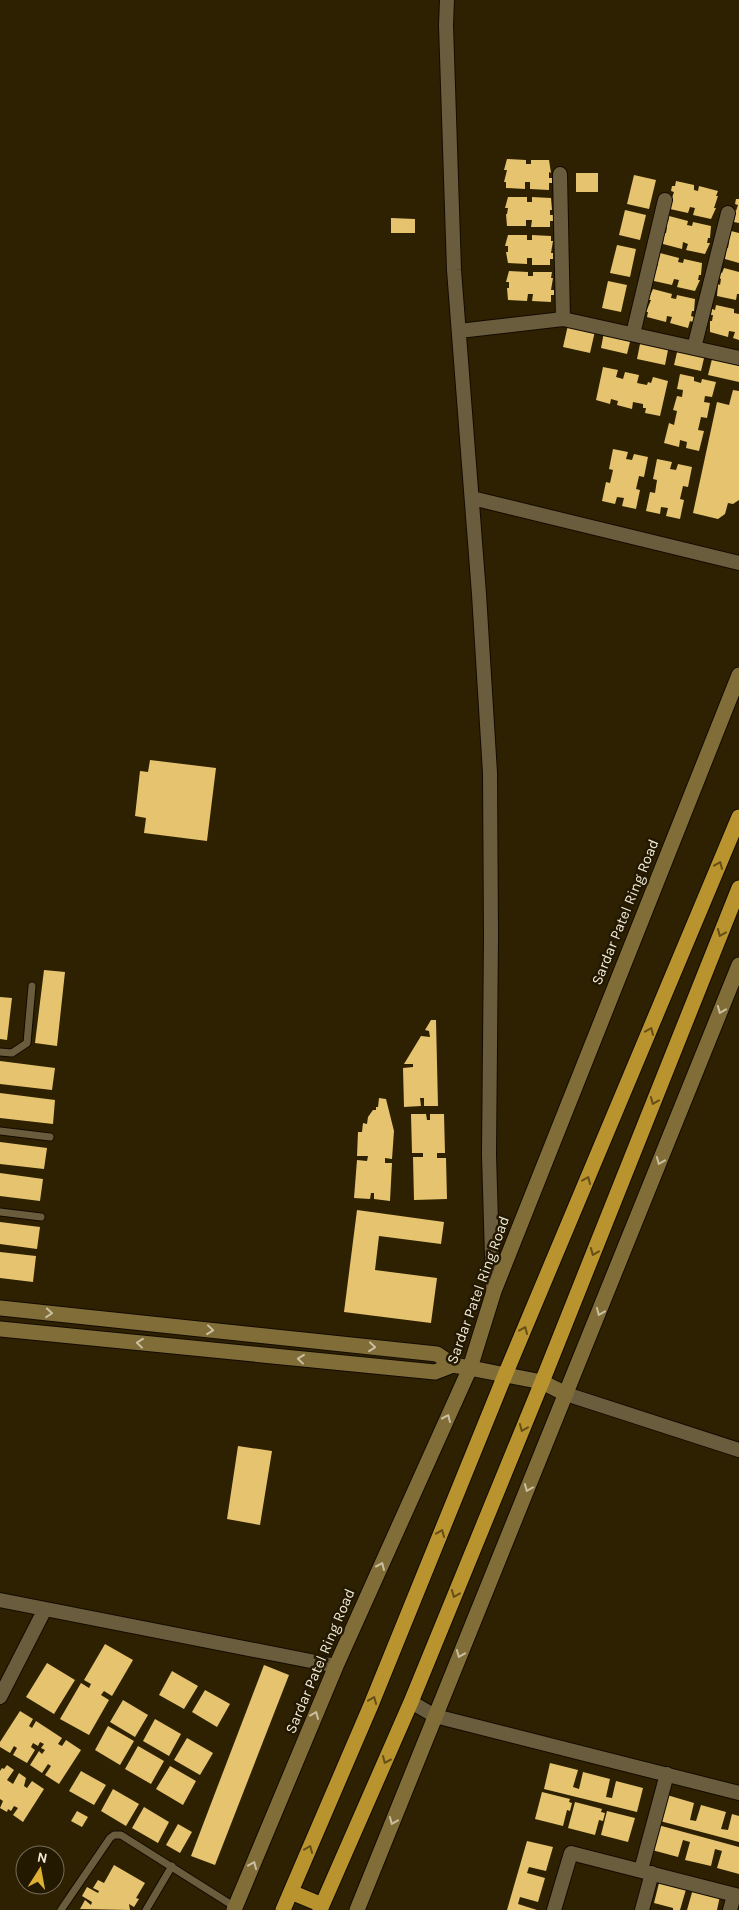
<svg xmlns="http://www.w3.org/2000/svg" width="739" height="1910" viewBox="0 0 739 1910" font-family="Karla,sans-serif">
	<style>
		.building { fill: #e6c46f }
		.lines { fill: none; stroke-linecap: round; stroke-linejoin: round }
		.lane-casing { stroke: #130b00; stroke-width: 9 }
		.street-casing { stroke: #130b00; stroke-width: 16 }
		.secondary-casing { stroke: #130b00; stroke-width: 17 }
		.highway-casing { stroke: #130b00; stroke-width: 17 }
		.lane { stroke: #6a5d3d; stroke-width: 7 }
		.street { stroke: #6a5d3d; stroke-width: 14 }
		.secondary { stroke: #816d38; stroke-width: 15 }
		.highway { stroke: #b8932e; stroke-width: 15 }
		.oneway { stroke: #664f15 }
		.oneway2 { stroke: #cabfa1 }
		.labels { text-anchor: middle; stroke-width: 5; stroke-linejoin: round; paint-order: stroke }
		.street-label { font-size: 15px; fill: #f2ebd9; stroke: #231800 }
	</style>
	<rect width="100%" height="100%" fill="#2d2102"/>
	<path class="building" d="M507,159L526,160V164H531V160H549L551,173L549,172V178H552V183H549V190L530,189V182H525V189L506,188V182H504L507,170H504Z
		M576,173H598V192H576Z
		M634,175L656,180L649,209L627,204Z
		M676,181L694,185V190L698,191L699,186L718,191L716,196H718L714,208H716L711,219L693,215L695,208L690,207L688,213L670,209V197L672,198L674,192L671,191L672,186H675Z
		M508,197H527V202H532V197L551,198L552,210H550V215H553V221H550V227H531L532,220H526V226H507L506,214H507L508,208H505Z
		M736,199H739V223L734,222L735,210L736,211L738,205L735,204Z
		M625,210L646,215L640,240L619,235Z
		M669,216L688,221L687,225L692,226L693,222L711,226L710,238H708L707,243H710L705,254L686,250L688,244L683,242L682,249L663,244L664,233H666L667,227L664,226L666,221L668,222Z
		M391,218L415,219V233H391Z
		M731,231L739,233V263L725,259L726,248H728L729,242H726L728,236H730Z
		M508,235H527V240H532V235L551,236V241H553L551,253H553V259H550V265H532V258H527V264L508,263L506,252H508V246H505Z
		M617,245L636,249L630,277L610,273Z
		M660,253L679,258L678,262L683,263L684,259L702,263L701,275H699L698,280H700L695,291L677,287L679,280L674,279L672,285L654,281V269L656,270L658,264L655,263L656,258H659Z
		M724,268L739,272V294H737L736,300L717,296L718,284L720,285L721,279L719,278L720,272L722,273Z
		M509,271L528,272V276H533V272H552L551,278H553L551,290H554V295H551V302L532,301L533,294H528L527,301L508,300L507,288H509V282H506Z
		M608,281L627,285L621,312L602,308Z
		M653,289L672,294L671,298L676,299L677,295L695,299L694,311H692L691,316L694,317L693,322L690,321L688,328L670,323L672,317L667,316L666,322L647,317L648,312H646L651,300H648Z
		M716,305L734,309V313L739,314V340L733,338L735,332L729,331L728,337L710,332V321H712L713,315H711L712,309L715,310Z
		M568,325L595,331L590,353L563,347Z
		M604,332L631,338L627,354L601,348Z
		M641,339L669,345L665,365L637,359Z
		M678,348L705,354L701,371L674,365Z
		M713,355L739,361V382L708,375Z
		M603,367L618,370L616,377L623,379L625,372L639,375L637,383L647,385L648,382L651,383L653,377L668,381L660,416L645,413L646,408H643V404L633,402L632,409L617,405L618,401L611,399L610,404L596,400Z
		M680,374L694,377V381L701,383L702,379L716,382L712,397L705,396L704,402L710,403L707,418L701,417L698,430L704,431L699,451L686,448L687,442L680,440L679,447L664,443L669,423L674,425L677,411L673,410L677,396L682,397L683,390L677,389Z
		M733,390L739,391V500L733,504L728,503L725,514L718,519L693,513L717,402L729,405Z
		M613,449L628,452L626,459L632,460L634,454L648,457L644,477L639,476L636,489L640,490L636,509L622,506L624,498L617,497L615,504L602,501L606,482L610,483L613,470L609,469Z
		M657,459L672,462L670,469L676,470L678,464L692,467L688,487L683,486L680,499L684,500L680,519L666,516L668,508L661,507L660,514L646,511L650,492L655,493L657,480L653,479Z
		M150,760L216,768L207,841L144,833L146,818L135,816L140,771L148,772Z
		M44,970L65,972L57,1046L35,1043Z
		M0,997L12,998L7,1040L0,1039Z
		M431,1020H436L438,1106H424V1098H420L421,1106L404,1107L403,1068L413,1067V1064H404L421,1036L430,1037L429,1031L425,1030Z
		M0,1061L55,1068L52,1090L0,1084Z
		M0,1093L55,1100L53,1124L0,1118Z
		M379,1098L386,1099L394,1131L392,1159L385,1158V1163H392L390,1201L374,1199V1193H371L370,1199L354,1198L357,1160L367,1161L368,1156H357L358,1132H362L363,1123L367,1124L368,1117L373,1110H376V1107H378Z
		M411,1114H426L427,1120H430V1114H444L445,1153H437V1158H446L447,1199L414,1200L413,1157H423V1153H412Z
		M0,1142L47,1148L44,1169L0,1164Z
		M0,1173L43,1179L40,1201L0,1196Z
		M357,1210L444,1222L441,1244L379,1236L375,1270L437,1278L431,1323L344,1312Z
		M0,1222L40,1227L37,1249L0,1244Z
		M0,1252L36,1256L33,1282L0,1278Z
		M238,1446L272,1451L260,1525L227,1519Z
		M105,1644L133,1660L112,1696L104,1691L101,1695L109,1700L89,1735L60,1719L81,1683L89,1688L91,1684L84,1680Z
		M47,1663L75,1680L54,1714L26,1697Z
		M264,1665L289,1675L215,1865L191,1856Z
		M172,1671L198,1686L184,1709L159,1695Z
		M205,1690L230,1704L217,1727L192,1712Z
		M123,1700L148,1715L135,1737L110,1722Z
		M20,1711L33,1719L29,1726L32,1728L36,1721L62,1738L58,1744L62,1746L66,1740L81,1750L59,1784L45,1775L51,1766L48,1764L42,1773L30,1765L39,1751L42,1754L45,1750L41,1748L44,1744L40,1742L38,1746L33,1743L31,1747L35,1750L27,1763L13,1755L17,1748L14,1746L10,1753L0,1747V1742Z
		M155,1719L181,1734L169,1756L143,1741Z
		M108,1726L134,1741L120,1765L95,1750Z
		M187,1738L213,1753L200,1775L174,1760Z
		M138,1746L164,1761L151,1784L125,1769Z
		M550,1763L578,1770L573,1787L579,1789L583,1772L610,1779L606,1797L612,1798L616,1781L643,1788L637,1812L544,1789Z
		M7,1765L14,1770L7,1780L13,1784L19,1773L26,1778L24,1786L27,1788L32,1781L44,1789L23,1822L13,1815L18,1808L14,1806L11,1811L8,1809L7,1812L0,1808L3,1801L0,1799V1771L2,1768L4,1769Z
		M170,1766L196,1781L183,1805L156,1789Z
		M81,1771L106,1785L94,1805L69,1791Z
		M113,1789L139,1804L126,1826L101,1811Z
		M542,1792L570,1799L569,1802L572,1803L570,1811L567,1810L563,1826L535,1819Z
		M667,1795L694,1803L690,1820L696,1821L701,1805L726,1812L721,1829L728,1830L732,1814L739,1816V1842L660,1821Z
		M575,1802L602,1809L601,1812L605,1813L603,1821L599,1820L595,1835L568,1828Z
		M144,1807L169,1822L158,1843L132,1828Z
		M77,1811L88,1817L82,1827L71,1821Z
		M607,1811L635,1818L628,1842L601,1835Z
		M178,1824L192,1832L180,1853L166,1845Z
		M658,1825L739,1847V1874L717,1868L722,1851L715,1849L711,1866L685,1860L690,1842L683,1840L678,1857L652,1850Z
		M527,1841L553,1847L546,1871L529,1867L527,1873L545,1878L538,1902L520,1897L518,1904L537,1910H507Z
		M114,1865L145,1883L136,1898L139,1899L134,1907L129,1904L130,1910L80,1909L85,1900L91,1905L92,1902L82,1896L87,1887L98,1893L99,1891L93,1888L98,1880L104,1883Z
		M660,1879L687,1886L680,1910H673V1908L654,1903Z
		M693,1889L720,1896L717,1910H687Z"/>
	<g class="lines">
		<g class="lane-casing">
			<path id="lane" d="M0,1052L12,1053L27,1043L32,986
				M0,1131L50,1137
				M0,1212L41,1217
				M61,1910L110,1838L114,1835H121L235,1907
				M146,1910L172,1866"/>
		</g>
		<g class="street-casing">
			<path id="street" d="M447,0L446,25L454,270L479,594L490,773L491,936L489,1155L493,1290
				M560,174L563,319
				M459,331L563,319L739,358
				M633,334L665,200
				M694,348L728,213
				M472,498L739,563
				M566,1394L739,1450
				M0,1600L336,1666
				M0,1697L45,1609
				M411,1702L435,1716L739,1793
				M641,1870L667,1774
				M554,1910L571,1853L739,1896
				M642,1910L652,1873
				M730,1910L734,1895"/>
		</g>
		<g class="secondary-casing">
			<path id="secondary" d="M0,1308L437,1354L453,1365
				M0,1329L435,1372L453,1365L470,1368L542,1382L566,1394
				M234,1910L336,1666L470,1368L494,1291L739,675
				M357,1910L739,965"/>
		</g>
		<g class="highway-casing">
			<path id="highway" d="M291,1892L322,1905
				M283,1910L371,1705L505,1375L739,817
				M320,1910L411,1702L542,1382L739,888"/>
		</g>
		<use href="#lane" class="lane"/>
		<use href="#street" class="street"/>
		<use href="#secondary" class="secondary"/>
		<use href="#highway" class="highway"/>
	</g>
	<defs><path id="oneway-chevron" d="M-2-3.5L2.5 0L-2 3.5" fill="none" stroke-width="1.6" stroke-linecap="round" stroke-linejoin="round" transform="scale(1.25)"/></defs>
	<g class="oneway">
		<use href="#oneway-chevron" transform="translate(719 865) rotate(-67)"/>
		<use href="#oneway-chevron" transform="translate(721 933) rotate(112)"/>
		<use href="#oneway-chevron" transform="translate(650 1031) rotate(-67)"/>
		<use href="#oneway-chevron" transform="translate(654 1101) rotate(112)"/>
		<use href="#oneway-chevron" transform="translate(587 1180) rotate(-67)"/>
		<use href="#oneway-chevron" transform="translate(594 1252) rotate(112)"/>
		<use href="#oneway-chevron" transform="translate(524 1330) rotate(-67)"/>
		<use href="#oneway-chevron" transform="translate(523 1428) rotate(112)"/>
		<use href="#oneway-chevron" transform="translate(441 1533) rotate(-68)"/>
		<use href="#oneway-chevron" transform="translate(455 1594) rotate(112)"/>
		<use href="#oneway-chevron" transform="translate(373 1700) rotate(-68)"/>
		<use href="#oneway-chevron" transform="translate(386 1760) rotate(114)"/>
		<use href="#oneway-chevron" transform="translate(309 1849) rotate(-67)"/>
	</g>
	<g class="oneway2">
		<use href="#oneway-chevron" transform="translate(721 1010) rotate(112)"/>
		<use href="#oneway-chevron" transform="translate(660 1161) rotate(112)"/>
		<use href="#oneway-chevron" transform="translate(600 1312) rotate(112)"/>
		<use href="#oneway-chevron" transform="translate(49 1313) rotate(5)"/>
		<use href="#oneway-chevron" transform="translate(210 1330) rotate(6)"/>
		<use href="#oneway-chevron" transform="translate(140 1343) rotate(-174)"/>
		<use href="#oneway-chevron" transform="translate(372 1347) rotate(6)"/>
		<use href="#oneway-chevron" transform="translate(301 1359) rotate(-174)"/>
		<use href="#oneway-chevron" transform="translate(447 1418) rotate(-66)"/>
		<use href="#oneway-chevron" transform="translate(528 1488) rotate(112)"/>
		<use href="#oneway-chevron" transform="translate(381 1566) rotate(-66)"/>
		<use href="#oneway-chevron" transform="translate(460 1654) rotate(112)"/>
		<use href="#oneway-chevron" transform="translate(315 1715) rotate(-67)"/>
		<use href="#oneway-chevron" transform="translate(393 1821) rotate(112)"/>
		<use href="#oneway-chevron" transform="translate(253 1865) rotate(-67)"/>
	</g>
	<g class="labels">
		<g class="street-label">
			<text transform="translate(625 912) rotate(-68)" y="5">Sardar Patel Ring Road</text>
			<text transform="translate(478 1290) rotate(-70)" y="5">Sardar Patel Ring Road</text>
			<text transform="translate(320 1661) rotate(-67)" y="5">Sardar Patel Ring Road</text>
		</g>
	</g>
	<g transform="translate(40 1870) rotate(11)"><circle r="24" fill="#231800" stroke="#766c57"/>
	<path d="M0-4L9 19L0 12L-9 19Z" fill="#deb133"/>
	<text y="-8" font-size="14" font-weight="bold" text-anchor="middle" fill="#f2ebd9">N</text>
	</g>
</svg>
